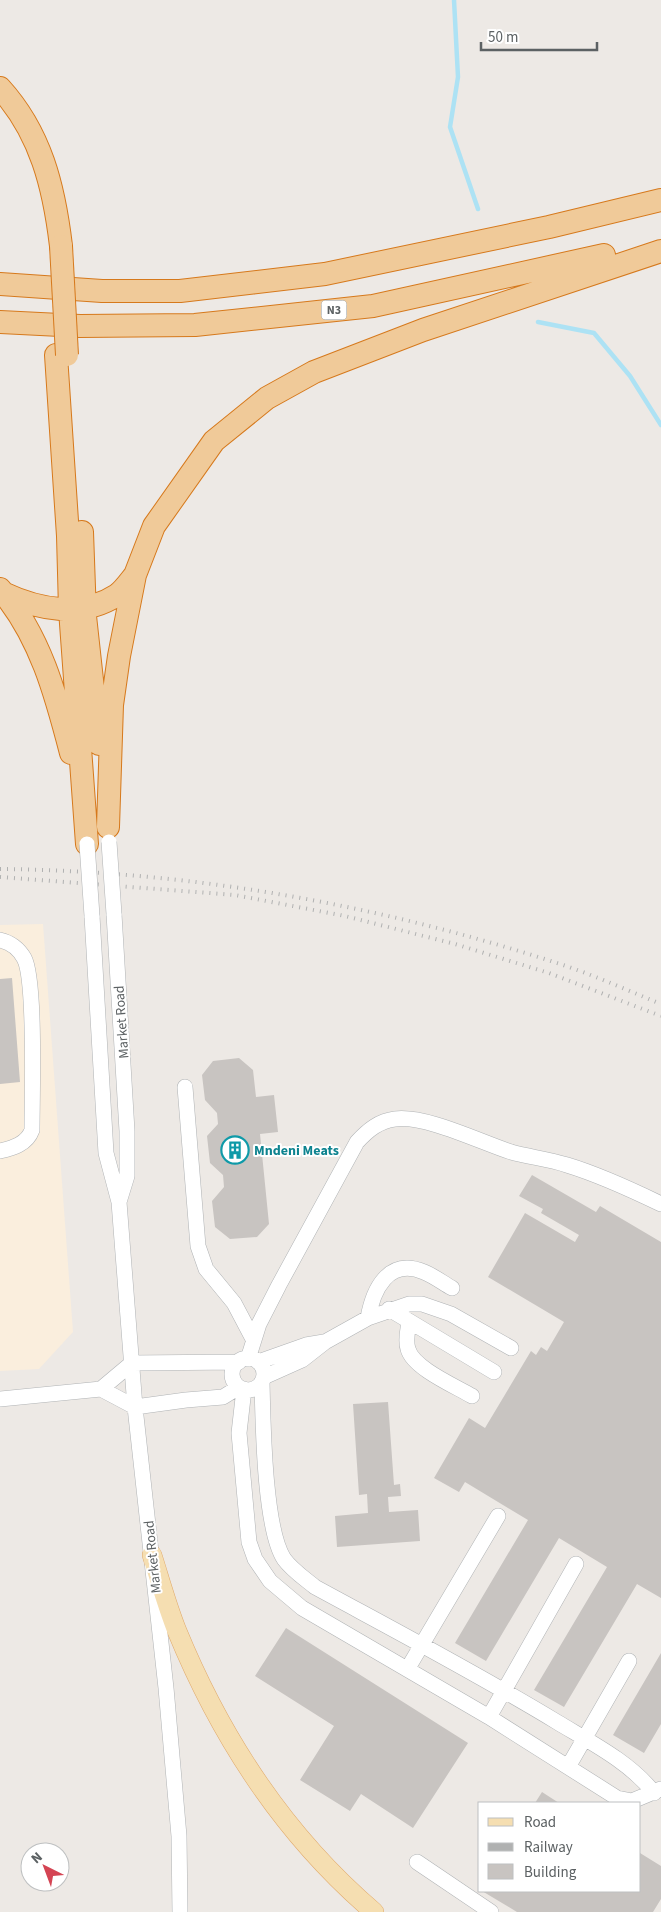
<svg xmlns="http://www.w3.org/2000/svg" width="661" height="1912" viewBox="0 0 661 1912" font-family="'Source Sans 3',sans-serif">
	<style>
		.commercial { fill: #faeedd }
		.lines { fill: none; stroke-linecap: round; stroke-linejoin: round }
		.stream { stroke: #ade2f4; stroke-width: 4.5 }
		.building { fill: #c8c4c1 }
		.minor-casing { stroke: #b0b3b5; stroke-width: 16 }
		.major-casing { stroke: #e0a96a; stroke-width: 20 }
		.highway-casing { stroke: #d6791c; stroke-width: 24 }
		.minor { stroke: #fff; stroke-width: 15 }
		.major { stroke: #f5deb1; stroke-width: 19 }
		.highway { stroke: #f0ca99; stroke-width: 22 }
		.rail { stroke: #b0b1b1; stroke-width: 4; stroke-dasharray: 1 6; stroke-linecap: butt }
		.minor-bridge-casing { stroke: #b0b3b5; stroke-width: 16; stroke-linecap: butt }
		.highway-bridge-casing { stroke: #d6791c; stroke-width: 24; stroke-linecap: butt }
		.minor-bridge { stroke: #fff; stroke-width: 15 }
		.highway-bridge { stroke: #f0ca99; stroke-width: 22 }
		.labels { text-anchor: middle; stroke-width: 4; stroke-linejoin: round; paint-order: stroke }
		.shield { fill: #fff; stroke: #8d9092; stroke-width: 1 }
		.shield-label { font-size: 12px; font-weight: bold; fill: #5c6163 }
		.street-label { font-size: 14px; fill: #5c6163; stroke: #fff }
		.culture-label { font-size: 14px; font-weight: bold; fill: #0d838f; stroke: #fff; text-anchor: start }
	</style>
	<rect width="100%" height="100%" fill="#ede9e5"/>
	<path class="commercial" d="M43,924L73,1332L39,1369L0,1371V925Z"/>
	<g class="lines">
		<path class="stream" d="M454,0L458,77L450,127L478,209
			M538,322L594,333L630,376L661,425"/>
	</g>
	<path class="building" d="M12,978L20,1082L0,1084V979Z
		M239,1058L253,1070L256,1097L274,1095L278,1132L260,1134L269,1224L257,1237L230,1239L215,1227L212,1201L224,1187L223,1175L210,1163L207,1136L218,1124L217,1113L205,1100L202,1075L213,1061Z
		M532,1175L596,1212L600,1206L661,1242V1598L637,1584L564,1707L534,1690L607,1567L559,1538L486,1661L455,1643L528,1520L465,1482L459,1492L434,1478L469,1418L485,1428L531,1351L536,1355L541,1347L547,1351L564,1322L488,1277L525,1213L575,1242L579,1235L541,1213L543,1209L519,1196Z
		M388,1402L394,1485L400,1484L401,1496L388,1497L389,1512L418,1510L420,1541L337,1547L335,1516L368,1513L367,1494L359,1495L353,1404Z
		M286,1628L468,1743L413,1828L361,1794L350,1811L300,1780L334,1726L255,1676Z
		M661,1653V1724L644,1753L613,1735Z
		M542,1792L559,1803H535Z
		M640,1853L661,1866V1899L653,1912H517L482,1891H640Z"/>
	<g class="lines">
		<g class="minor-casing">
			<path id="minor" d="M114,914L127,1131V1176L119,1202
				M92,916L106,1153L119,1202L135,1407L166,1688L179,1836L180,1912
				M0,940C10,942 19,949 24,958C36,979 32,1098 32,1130C27,1144 13,1148 0,1151
				M185,1087L198,1246L206,1269L234,1303L253,1339
				M389,1309L494,1372
				M368,1318C373,1290 388,1257 424,1272C434,1276 443,1283 452,1288
				M409,1322C408,1330 405,1340 408,1349C413,1368 455,1386 472,1396
				M232 1374a16 16 0 1 1 32 0a16 16 0 1 1-32 0Z
				M248,1359L259,1324L279,1285L357,1142C368,1130 379,1121 395,1119C426,1115 480,1142 511,1152C529,1157 548,1159 567,1165C600,1175 630,1189 661,1204
				M258,1362L306,1345L324,1342
				M264,1377L302,1360L325,1342L368,1318L409,1304H422L451,1314L511,1348
				M262,1382C263,1421 264,1528 284,1559C292,1570 304,1578 315,1587C396,1631 478,1674 557,1722C590,1742 630,1762 654,1793
				M101,1389L132,1363L239,1362
				M244,1389L239,1433L249,1542L255,1559L270,1581L302,1608L489,1717L617,1798L632,1801L661,1789
				M0,1399L101,1389L135,1407L186,1400L223,1397L239,1387
				M408,1668L498,1516
				M489,1717L576,1564
				M568,1767L629,1661
				M417,1862L491,1912"/>
		</g>
		<g class="major-casing">
			<path id="major" d="M152,1555C160,1580 167,1606 177,1631C221,1738 285,1836 374,1912"/>
		</g>
		<g class="highway-casing">
			<path id="highway" d="M0,88C41,133 54,187 61,246
				M0,284L102,291H180L325,274L549,227L661,200
				M0,322L80,326L195,325L373,306L604,255
				M56,355L68,536L70,610L87,844
				M82,532L85,616L99,744
				M0,589C40,635 56,695 71,753
				M3,593C39,610 82,618 117,595C124,590 130,581 135,575
				M108,827L112,705L119,656L135,575L154,526L214,441L267,398L314,372L423,330L661,251"/>
		</g>
		<use href="#minor" class="minor"/>
		<use href="#major" class="major"/>
		<use href="#highway" class="highway"/>
		<path class="rail" d="M0,869C192,871 381,905 563,965C596,976 629,991 661,1004
			M0,877L235,895L345,916L455,944L549,973L661,1016"/>
		<g class="minor-bridge-casing">
			<path id="minor-bridge" d="M109,842L114,914
				M87,844L92,916"/>
		</g>
		<g class="highway-bridge-casing">
			<path id="highway-bridge" d="M61,246L67,355"/>
		</g>
		<use href="#minor-bridge" class="minor-bridge"/>
		<use href="#highway-bridge" class="highway-bridge"/>
	</g>
	<defs>
		<g id="building-ring" transform="scale(1.4375)"><circle r="9.5" fill="#fff" stroke="#0f9aa8" stroke-width="1.5"/><path d="M-4-6H4V6H1V3H-1V6H-4ZM-2.5-4.3h1.7v1.8h-1.7ZM.8-4.3h1.7v1.8H.8ZM-2.5-1h1.7V.8h-1.7ZM.8-1h1.7V.8H.8Z" fill="#0f9aa8"/></g>
	</defs>
	<g fill-rule="evenodd">
		<use href="#building-ring" x="235" y="1150"/>
	</g>
	<g class="labels">
		<rect class="shield" x="321.5" y="300.5" width="25" height="19" rx="4"/>
		<g class="shield-label">
			<text x="334" y="314">N3</text>
		</g>
		<g class="street-label">
			<text transform="translate(121 1022) rotate(-94)" y="5">Market Road</text>
			<text transform="translate(152 1557) rotate(-96)" y="5">Market Road</text>
		</g>
		<g class="culture-label">
			<text x="254" y="1155">Mndeni Meats</text>
		</g>
	</g>
	<rect x="478" y="1802" width="162" height="90" fill="#ffffff" stroke="#bec0c1"/>
	<rect x="488" y="1818" width="25" height="8" fill="#f5deb1" stroke="#bec0c1"/>
	<text x="524" y="1827" font-size="15" fill="#5c6163">Road</text>
	<rect x="488" y="1843" width="25" height="8" fill="#b0b1b1" stroke="#bec0c1"/>
	<text x="524" y="1852" font-size="15" fill="#5c6163">Railway</text>
	<rect x="488" y="1864" width="25" height="15" fill="#c8c4c1" stroke="#bec0c1"/>
	<text x="524" y="1877" font-size="15" fill="#5c6163">Building</text>
	<g transform="translate(45 1867) rotate(318)"><circle r="24" fill="#ffffff" stroke="#bec0c1"/>
	<path d="M0-4L9 19L0 12L-9 19Z" fill="#d44453"/>
	<text y="-8" font-size="14" font-weight="bold" text-anchor="middle" fill="#5c6163">N</text>
	</g>
	<path d="M481 42v8h116v-8" fill="none" stroke="#5c6163" stroke-width="2.5"/>
	<text x="488" y="42" font-size="15" fill="#5c6163" stroke="#ffffff" stroke-width="4" paint-order="stroke">50 m</text>
</svg>
